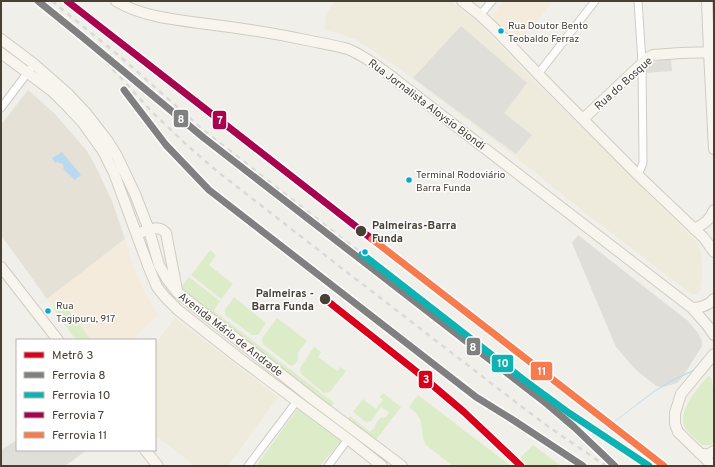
<svg xmlns="http://www.w3.org/2000/svg" width="715" height="467" viewBox="0 0 715 467" font-family="Overpass,sans-serif">
	<style>
		.residential { fill: #e5e1d7 }
		.commercial { fill: #f4ebdc }
		.education { fill: #eeeadc }
		.green { fill: #ddecc8 }
		.parking { fill: #e0ded9 }
		.water { fill: #b8d9f0 }
		.lines { fill: none; stroke-linecap: round; stroke-linejoin: round }
		.street-casing { stroke: #ceccc7; stroke-width: 9 }
		.secondary-casing { stroke: #d0ccc0; stroke-width: 12 }
		.street { stroke: #fdfdfc; stroke-width: 7 }
		.secondary { stroke: #f7f5ee; stroke-width: 10 }
		.rail { stroke: #d9d9d8; stroke-width: 2.5; stroke-dasharray: 5 5; stroke-linecap: butt }
		.rail-1-casing { stroke: #fff; stroke-width: 10 }
		.rail-2-casing { stroke: #fff; stroke-width: 10 }
		.rail-3-casing { stroke: #fff; stroke-width: 10 }
		.rail-4-casing { stroke: #fff; stroke-width: 10 }
		.rail-1 { stroke: #808080; stroke-width: 7 }
		.rail-2 { stroke: #0eb2b2; stroke-width: 7 }
		.rail-3 { stroke: #a8034f; stroke-width: 7 }
		.rail-4 { stroke: #f67c4f; stroke-width: 7 }
		.metro-1-casing { stroke: #fff; stroke-width: 10 }
		.metro-1 { stroke: #d9001c; stroke-width: 7 }
		.bus-dot { fill: #00a9ce; stroke: #fff; stroke-width: 1.5 }
		.stop-dot { fill: #474035; stroke: #fff; stroke-width: 1.5 }
		.labels { text-anchor: middle; stroke-width: 3; stroke-linejoin: round; paint-order: stroke }
		.bus-label { font-size: 10px; fill: #474035; stroke: #fff; text-anchor: start }
		.street-label { font-size: 11px; fill: #474035; stroke: #fff }
		.stop-label { font-size: 11px; font-weight: bold; fill: #474035; stroke: #fff; text-anchor: start }
		.line-badge { stroke: #fff; stroke-width: 1.5 }
		.badge-label { font-size: 11px; text-anchor: middle; font-weight: bold; fill: #fff }
	</style>
	<rect width="100%" height="100%" fill="#f0efea"/>
	<path class="residential" d="M28,90L55,114L86,150L94,163L112,201L125,239L47,299L1,235V125Z"/>
	<path class="commercial" d="M504,1H553L517,45L494,21V14Z
		M125,239L133,265L142,288L158,315L132,340H91L66,306L53,308L47,299Z"/>
	<path class="education" d="M335,1H451L480,24L534,81L692,237L699,246L701,254L702,269V280L700,291L697,294H691L587,214L503,147L400,69L374,51L356,40L342,34L325,30L326,14Z
		M175,318L278,397L228,466H195L155,435V344Z"/>
	<path class="green" d="M210,250L216,255L209,265L233,284L221,299L191,275Z
		M189,277L220,301L214,311L334,403L331,407L179,290Z
		M234,297L266,323L258,335H252L225,315V310Z
		M66,306L91,340H76L53,308Z
		M277,318L307,341L298,353C299,360 297,364 291,366L263,344L262,338Z
		M314,347L321,352L318,357L337,371L340,367L346,371L330,392L324,393L301,374L300,368Z
		M708,376L711,377C715,389 714,425 714,440L711,445H702C698,441 688,433 685,428C676,412 699,387 708,376Z
		M383,393L401,407L375,441L347,419L350,416L370,432L375,427V425L380,418L386,417L389,412L381,407L371,421L366,422L353,412L363,399L376,409L383,400L380,397Z
		M418,395L511,466H453L426,445L423,439L421,421L417,414L409,407Z
		M299,407L342,440L320,466H256Z
		M533,445L561,466H512Z"/>
	<path class="parking" d="M461,26L527,83L504,113L532,135L516,154L413,78Z
		M667,58H671L672,71L646,73V68L648,65L652,63Z
		M578,235L688,321L698,333L702,341V346L682,378L677,383L663,387L656,386L636,370L616,347L572,243Z
		M17,440V450H87L65,466H1V450Z"/>
	<path class="water" d="M62,152L81,175L75,180L63,169L64,168L63,164L57,162L55,163L52,158Z
		M714,346L696,370L672,381L654,392L556,466L654,391L672,380L695,369Z"/>
	<g class="lines">
		<g class="street-casing">
			<path id="street" d="M480,15L492,1
				M538,74L595,1
				M1,108L34,64
				M638,175L643,163L642,62L638,1
				M248,466L297,401
				M328,466L348,439"/>
		</g>
		<g class="secondary-casing">
			<path id="secondary" d="M116,1C142,17 177,20 207,24C240,28 273,33 306,40C320,43 334,45 348,49C362,55 375,64 387,73L692,308L707,325L714,335
				M462,1L480,15L496,30L538,74L641,178L704,238L714,252
				M707,1L709,52L714,149
				M1,39L34,64L67,93L86,113L107,140L117,156L135,194L149,230L159,265L167,279L177,292L314,400L402,466
				M1,53L52,91L70,109L83,123L103,151L114,173L149,268L157,287L165,297L178,310L239,358L348,439L382,466
				M583,119L649,57L653,55L681,53L714,52
				M694,229C704,224 710,220 714,210
				M142,232C152,229 159,225 166,233L177,290
				M1,267L58,340
				M692,308C701,308 708,306 714,299
				M145,450L158,466
				M699,453C705,455 709,455 714,451
				M713,466L678,432L675,424V413L681,394L714,354"/>
		</g>
		<use href="#street" class="street"/>
		<use href="#secondary" class="secondary"/>
		<path class="rail" d="M52,1L123,59L202,129L362,254
			M63,20L96,51L153,113L188,146L218,172L348,273L513,400L546,425L606,466"/>
		<g class="rail-1-casing">
			<path id="rail-1" d="M38,1L80,35L204,138L547,404L574,427L615,466
				M124,90L166,145L209,190L476,397L510,418L583,466"/>
		</g>
		<g class="rail-2-casing">
			<path id="rail-2" d="M362,254L524,380L569,413L649,466"/>
		</g>
		<g class="rail-3-casing">
			<path id="rail-3" d="M67,1L372,239"/>
		</g>
		<g class="rail-4-casing">
			<path id="rail-4" d="M372,239L664,466"/>
		</g>
		<use href="#rail-1" class="rail-1"/>
		<use href="#rail-2" class="rail-2"/>
		<use href="#rail-3" class="rail-3"/>
		<use href="#rail-4" class="rail-4"/>
		<g class="metro-1-casing">
			<path id="metro-1" d="M325,299L417,372L464,412L521,466"/>
		</g>
		<use href="#metro-1" class="metro-1"/>
	</g>
	<g class="bus-dot">
		<circle cx="501" cy="31" r="3.5"/>
		<circle cx="409" cy="180" r="3.5"/>
		<circle cx="365" cy="252" r="3.5"/>
		<circle cx="48" cy="311" r="3.5"/>
	</g>
	<g class="stop-dot">
		<circle cx="361" cy="231" r="6"/>
		<circle cx="325" cy="299" r="6"/>
	</g>
	<g class="labels">
		<g class="bus-label">
			<text x="508" y="29">Rua Doutor Bento<tspan x="508" dy="13">Teobaldo Ferraz</tspan></text>
			<text x="416" y="178">Terminal Rodoviário<tspan x="416" dy="13">Barra Funda</tspan></text>
			<text x="56" y="309">Rua<tspan x="56" dy="13">Tagipuru, 917</tspan></text>
		</g>
		<g class="street-label">
			<text transform="translate(623 83) rotate(-42)" y="4">Rua do Bosque</text>
			<text transform="translate(427 104) rotate(37)" y="4">Rua Jornalista Aloysio Biondi</text>
			<text transform="translate(231 334) rotate(38)" y="4">Avenida Mário de Andrade</text>
		</g>
		<g class="stop-label">
			<text x="372" y="229">Palmeiras-Barra<tspan x="372" dy="13">Funda</tspan></text>
			<text x="314" y="297" text-anchor="end">Palmeiras -<tspan x="314" dy="13">Barra Funda</tspan></text>
		</g>
	</g>
	<g class="line-badge">
		<rect x="173" y="109" width="16" height="19" rx="4" fill="#808080"/>
		<rect x="212" y="110" width="15" height="20" rx="4" fill="#a8034f"/>
		<rect x="466" y="337" width="15" height="19" rx="4" fill="#808080"/>
		<rect x="491" y="354" width="23" height="19" rx="4" fill="#0eb2b2"/>
		<rect x="530" y="361" width="23" height="20" rx="4" fill="#f67c4f"/>
		<rect x="418" y="370" width="15" height="19" rx="4" fill="#d9001c"/>
	</g>
	<g class="badge-label">
		<text x="181" y="123">8</text>
		<text x="220" y="124">7</text>
		<text x="473" y="351">8</text>
		<text x="503" y="367">10</text>
		<text x="542" y="375">11</text>
		<text x="426" y="383">3</text>
	</g>
	<rect width="715" height="467" fill="none" stroke="#474035" stroke-width="4"/>
	<rect x="16" y="339" width="140" height="112" fill="#ffffff" stroke="#b5b3ae"/>
	<rect x="24" y="352" width="20" height="6" fill="#d9001c" stroke="#b5b3ae"/>
	<text x="52" y="359" font-size="12" fill="#474035">Metrô 3</text>
	<rect x="24" y="372" width="20" height="6" fill="#808080" stroke="#b5b3ae"/>
	<text x="52" y="379" font-size="12" fill="#474035">Ferrovia 8</text>
	<rect x="24" y="392" width="20" height="6" fill="#0eb2b2" stroke="#b5b3ae"/>
	<text x="52" y="399" font-size="12" fill="#474035">Ferrovia 10</text>
	<rect x="24" y="412" width="20" height="6" fill="#a8034f" stroke="#b5b3ae"/>
	<text x="52" y="419" font-size="12" fill="#474035">Ferrovia 7</text>
	<rect x="24" y="432" width="20" height="6" fill="#f67c4f" stroke="#b5b3ae"/>
	<text x="52" y="439" font-size="12" fill="#474035">Ferrovia 11</text>
</svg>
